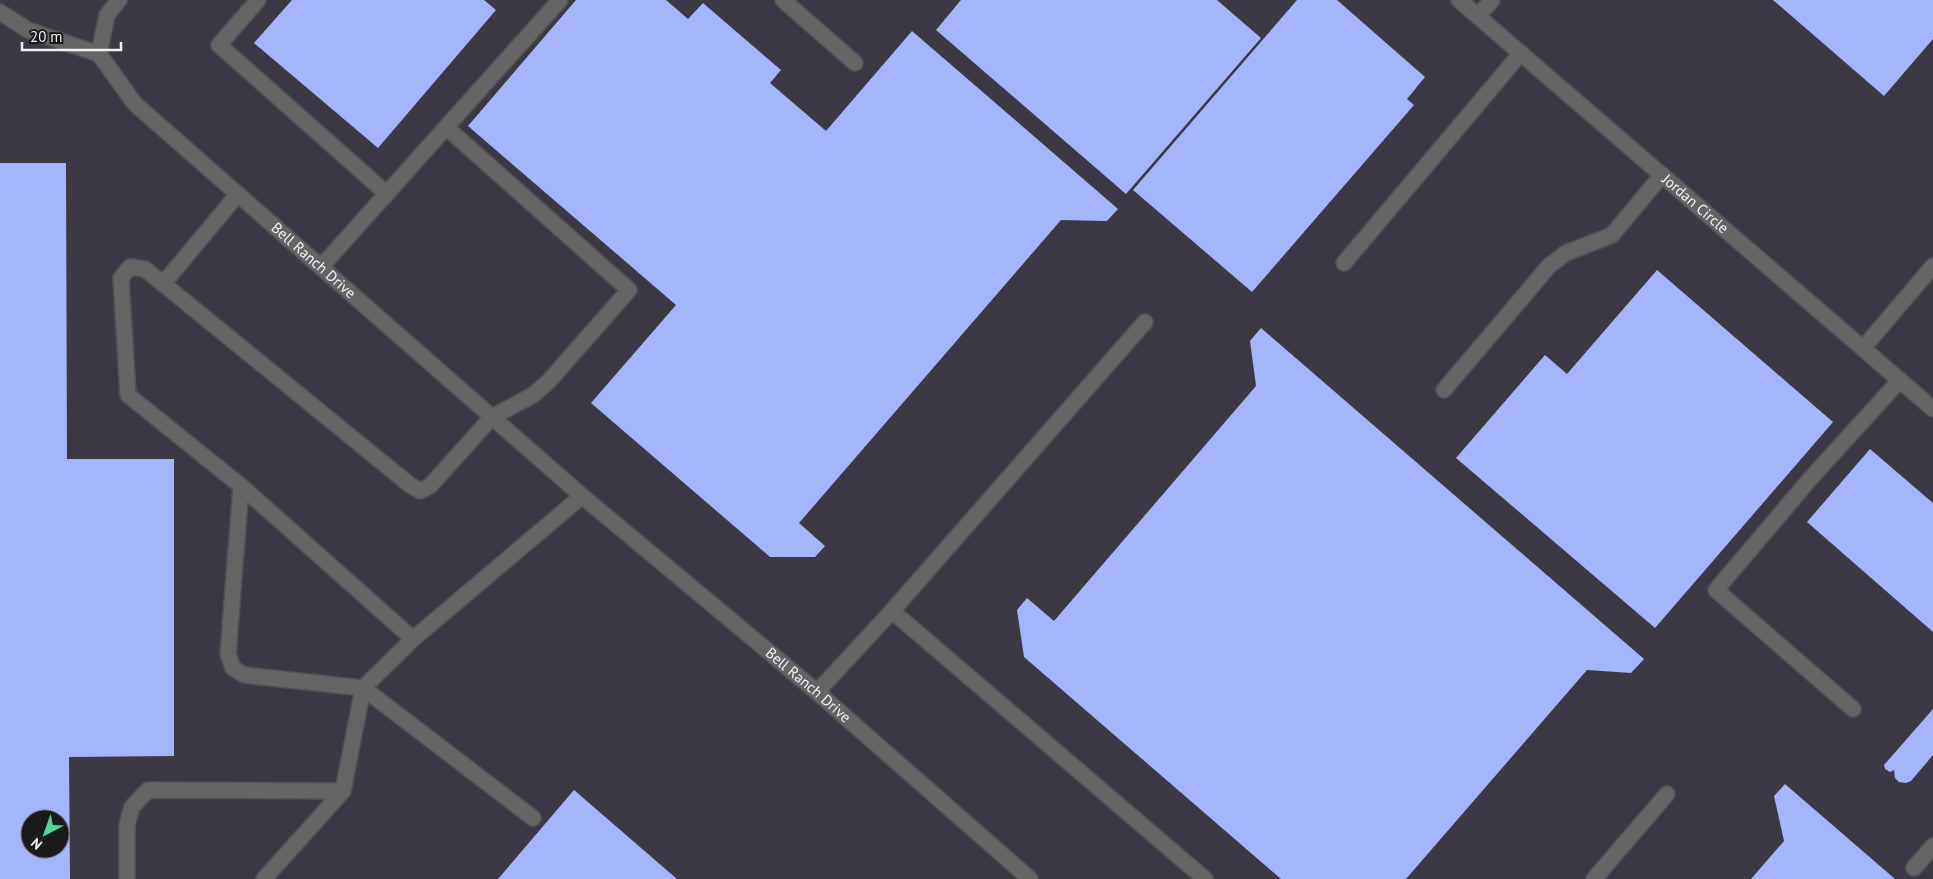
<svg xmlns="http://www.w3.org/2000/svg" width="1933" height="879" viewBox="0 0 1933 879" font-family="'PT Sans',sans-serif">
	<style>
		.built { fill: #3d3845; fill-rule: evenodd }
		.building { fill: #a4b5fb; fill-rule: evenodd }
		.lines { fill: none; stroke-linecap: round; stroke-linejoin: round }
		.minor-casing { stroke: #525056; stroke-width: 18 }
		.minor { stroke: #666365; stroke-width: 15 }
		.labels { text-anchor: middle; stroke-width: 5; stroke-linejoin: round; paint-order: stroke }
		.street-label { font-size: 15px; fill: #f3f1f6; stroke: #1a191c }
	</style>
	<rect width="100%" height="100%" fill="#333137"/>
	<path class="built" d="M0,0H1933V879H0ZM30,819H60V849H30Z"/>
	<path class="building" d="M292,0H484L496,10L378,148L254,43Z
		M576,0H666L688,19L703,3L781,70L770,83L826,131L912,31L1118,209L1107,221L1061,220L799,523L825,546L815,557H770L591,403L676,305L468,126Z
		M961,0H1217L1261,38L1126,194L936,30Z
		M1297,0H1337L1425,77L1407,99L1414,105L1252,292L1133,190Z
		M1773,0H1933V39L1884,96Z
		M0,163H66L67,459H174V756L69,757L70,879H0ZM30,819H60V849H30Z
		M1657,270L1833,422L1655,628L1456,458L1545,355L1567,374Z
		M1261,328L1644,659L1631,673L1587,670L1406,879H1281L1024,657L1017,610L1027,598L1054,621L1256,386L1250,341Z
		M1870,449L1933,503V632L1807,522Z
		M1933,709V755L1911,781L1906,783L1899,782L1895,778L1894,770L1890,772L1885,769L1884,765Z
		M1785,784L1895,879H1751L1784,841L1774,796Z
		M574,790L677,879H498Z"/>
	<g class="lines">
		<g class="minor-casing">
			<g id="minor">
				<path id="s1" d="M119,0L107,15L99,54L135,104L582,496L817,692L1030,879"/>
				<path d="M258,0L219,45L387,194"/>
				<path d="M783,0L855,63"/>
				<path id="s2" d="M1459,0L1933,409"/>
				<path d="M0,12L28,30L99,54"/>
				<path d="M1478,16L1492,0"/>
				<path d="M447,128L629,290L549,381L533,395L492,417L430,486L420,491L410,485L145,269L130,267L121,278L128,395L241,486L228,654L233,668L244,675L363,688L533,818"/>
				<path d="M1344,263L1521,53"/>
				<path d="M321,267L560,0"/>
				<path d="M163,284L238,194"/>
				<path d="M1863,348L1933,266"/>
				<path d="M1444,390L1549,266L1566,253L1612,235L1662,175"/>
				<path d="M241,486L413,639"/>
				<path d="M892,611L1145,322"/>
				<path d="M363,688L413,639L582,496"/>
				<path d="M817,692L892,611L1205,879"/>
				<path d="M1853,709L1716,590L1810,479L1900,380"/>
				<path d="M1914,868L1933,846"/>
				<path d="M127,879V825L132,807L148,790L343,791"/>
				<path d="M264,879L343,791L363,688"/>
				<path d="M1594,879L1667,794"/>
			</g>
		</g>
		<use href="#minor" class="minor"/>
	</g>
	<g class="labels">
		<g class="street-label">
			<text dy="5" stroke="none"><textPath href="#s2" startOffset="312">Jordan Circle</textPath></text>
			<text dy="5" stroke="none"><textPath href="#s1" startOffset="358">Bell Ranch Drive</textPath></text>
			<text dy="5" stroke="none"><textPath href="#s1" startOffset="1010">Bell Ranch Drive</textPath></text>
		</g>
	</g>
	<g transform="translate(45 834) rotate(221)"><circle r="24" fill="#1a191c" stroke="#716f73"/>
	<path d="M0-4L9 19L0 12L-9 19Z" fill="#52d397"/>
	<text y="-8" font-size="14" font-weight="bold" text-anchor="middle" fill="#f3f1f6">N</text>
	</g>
	<path d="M22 42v8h99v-8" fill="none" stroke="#f3f1f6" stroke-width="2.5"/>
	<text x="30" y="42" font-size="15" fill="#f3f1f6" stroke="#1a191c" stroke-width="4" paint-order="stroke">20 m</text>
</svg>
